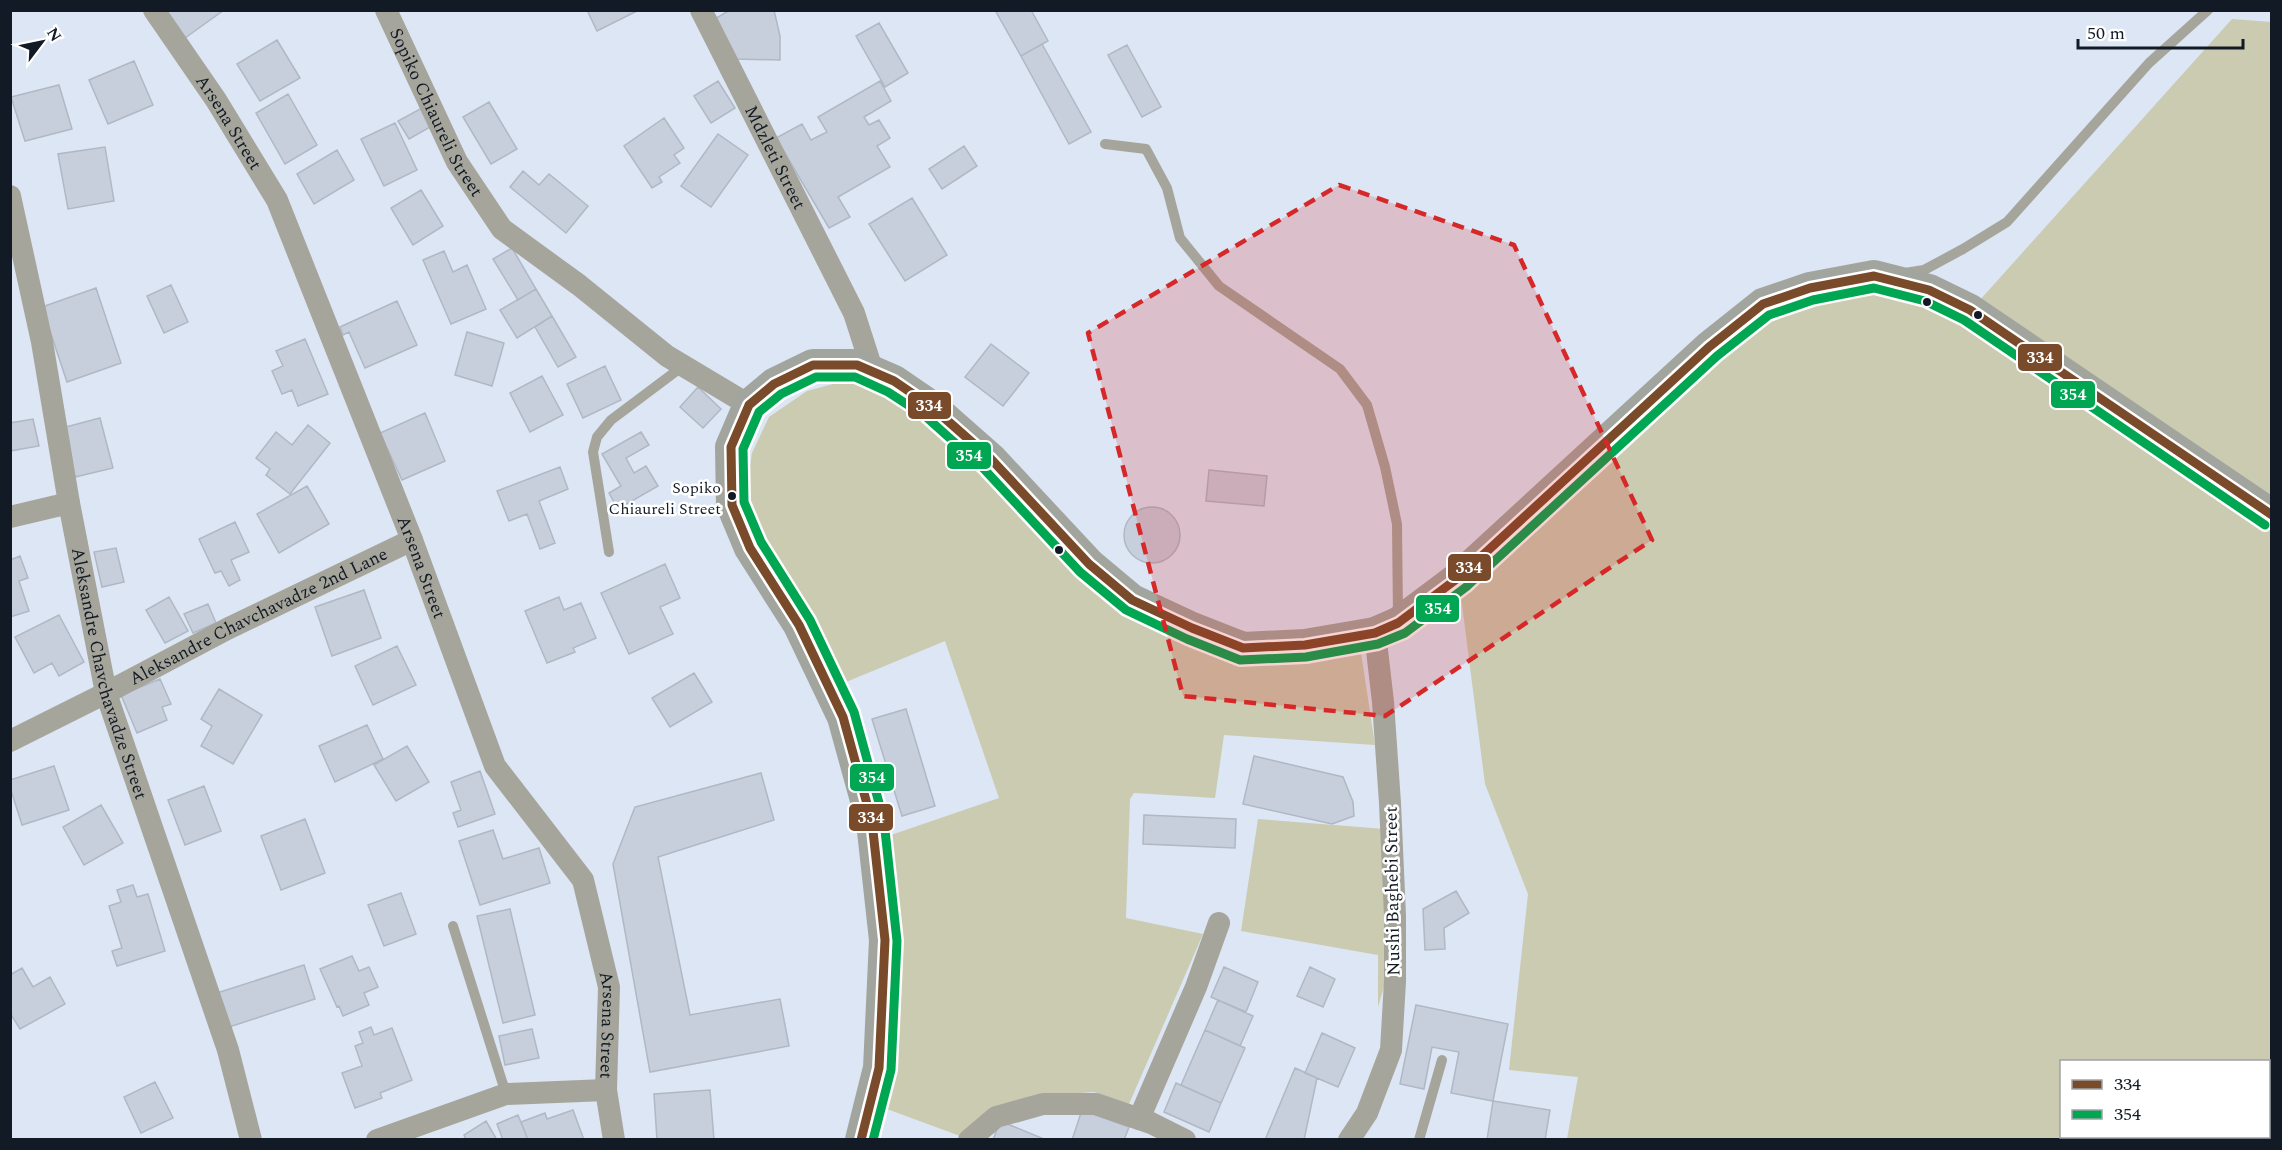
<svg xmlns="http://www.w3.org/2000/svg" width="2282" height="1150" viewBox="0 0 2282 1150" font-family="Spectral,serif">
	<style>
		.green { fill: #cacbb0; fill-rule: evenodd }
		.building { fill: #c7cfdc; stroke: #afb8c4; stroke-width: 1.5 }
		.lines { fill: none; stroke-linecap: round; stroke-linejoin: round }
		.lane { stroke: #a5a59c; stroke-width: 10 }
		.street { stroke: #a5a59c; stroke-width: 22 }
		.secondary { stroke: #a2a59d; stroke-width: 32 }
		.bus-1-casing { stroke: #fff; stroke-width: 14 }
		.bus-2-casing { stroke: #fff; stroke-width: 14 }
		.bus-1 { stroke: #7a4b2a; stroke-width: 9 }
		.bus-2 { stroke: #00a651; stroke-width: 9 }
		.marked { fill: #d62828; fill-opacity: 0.2; stroke: #d62828; stroke-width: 4.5; stroke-dasharray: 12 8; stroke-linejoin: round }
		.bus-dot { fill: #121a25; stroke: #fff; stroke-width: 2 }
		.labels { text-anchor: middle; stroke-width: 5; stroke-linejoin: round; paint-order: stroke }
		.bus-label { font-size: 16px; fill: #121a25; stroke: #fff; text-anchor: end }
		.street-label { font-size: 18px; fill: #121a25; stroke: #fff }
		.line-badge { stroke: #fff; stroke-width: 2 }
		.badge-label { font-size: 16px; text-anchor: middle; font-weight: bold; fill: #fff }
	</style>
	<rect width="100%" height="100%" fill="#dce6f4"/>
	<path class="green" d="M2232,19L2271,22V1139H1567L1578,1077L1509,1070L1528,894L1485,784L1460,589L1763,304L1874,276L1971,310ZM2062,1062H2268V1136H2062Z
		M844,381L886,392L936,424L1055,546L1092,587L1158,632L1216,651L1360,646L1375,745L1224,735L1215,798L1134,793L1130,799L1126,918L1203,934L1129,1104L1094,1092L1039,1096L960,1136L887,1109L901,982L898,902L891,835L999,798L945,641L846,682L806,602L775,560L752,524L747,486L752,453L769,417L807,391Z
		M1258,819L1385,829V983L1378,1007V955L1241,931Z"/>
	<path class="building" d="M166,10H224L185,38Z
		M587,10H639L597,31Z
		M730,10H774L780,36V60L735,59L713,20Z
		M995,10H1031L1048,41L1021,56Z
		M879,23L908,73L885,87L856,36Z
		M277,40L300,78L260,101L237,64Z
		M1042,44L1091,132L1069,144L1021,56Z
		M1127,45L1161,107L1142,117L1108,55Z
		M134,61L153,105L108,124L89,80Z
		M718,81L735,108L711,123L694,96Z
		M880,81L891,101L864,117L869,125L879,120L890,138L877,146L890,167L838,197L850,217L829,228L776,138L802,124L811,140L827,132L818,117Z
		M59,85L72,129L25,141L11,97Z
		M288,94L317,145L285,164L256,113Z
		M489,102L517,149L491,164L463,117Z
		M422,108L432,126L409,139L398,121Z
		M664,118L684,148L674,155L680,163L659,177L662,182L652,188L624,146Z
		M395,123L417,170L384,186L361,139Z
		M718,134L748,155L711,207L681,186Z
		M964,146L977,166L942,189L929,169Z
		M105,147L114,201L68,209L58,154Z
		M337,150L354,180L314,204L297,174Z
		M523,171L539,185L549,174L588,206L566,233L510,187Z
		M421,190L443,226L413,245L391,208Z
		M912,198L947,255L905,281L869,224Z
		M512,248L536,289L518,300L493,259Z
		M444,251L453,272L467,265L486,309L451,324L423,260Z
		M171,285L188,322L164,333L147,296Z
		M96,288L121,363L67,382L42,307Z
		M536,289L552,316L517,338L500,310Z
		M397,301L417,345L365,368L349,332L343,335L340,327Z
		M552,316L576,357L558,367L535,327Z
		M467,332L504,343L492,386L455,375Z
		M305,339L328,394L298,406L292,390L282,394L272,371L283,366L276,351Z
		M991,344L1029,373L1003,406L965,377Z
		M605,366L621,400L583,418L567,384Z
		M542,376L563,415L530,432L510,393Z
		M698,387L721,409L703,428L680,407Z
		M425,413L445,461L402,480L380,433Z
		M100,418L113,468L75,477L62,428Z
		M33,419L39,446L10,451V423Z
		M308,425L330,443L290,494L266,475L270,469L256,458L276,432L292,445Z
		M641,432L649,445L626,458L634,473L646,466L658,486L618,509L609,493L621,486L602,454Z
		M560,467L568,489L539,501L555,543L540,549L527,514L509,521L497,491Z
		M1209,470L1267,476L1264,506L1206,501Z
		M307,486L329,524L279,553L257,514Z
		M1124 535a28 28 0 1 1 56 0a28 28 0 1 1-56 0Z
		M235,522L249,552L231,560L240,580L229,586L221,571L215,573L199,539Z
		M116,548L124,582L102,587L94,552Z
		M20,556L28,578L19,581L29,611L10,617V560Z
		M665,564L680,598L660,607L673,634L629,654L601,593Z
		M364,590L381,638L332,656L315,607Z
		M169,597L188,631L165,643L146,610Z
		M559,597L564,610L581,603L596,638L573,648L575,652L547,663L525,611Z
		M208,604L216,623L193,633L184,614Z
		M59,615L84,662L59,676L52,663L34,673L15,637Z
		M397,646L416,685L373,705L355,666Z
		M694,673L712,702L670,727L652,698Z
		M160,679L171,704L162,707L167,720L137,733L121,695Z
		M219,689L262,715L233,764L201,746L212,726L201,719Z
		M906,709L935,806L902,816L872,719Z
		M367,725L383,759L335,782L319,746Z
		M407,746L429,782L396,801L374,765Z
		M1254,756L1343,777L1353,802L1354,816L1332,824L1243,804Z
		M54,766L69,810L22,825L10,787V780Z
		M480,771L495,814L458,827L453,813L461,810L451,782Z
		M761,773L774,820L658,857L690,1015L780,999L789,1046L650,1072L613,864L635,807Z
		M204,786L221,831L185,845L168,800Z
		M101,805L123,843L84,865L63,827Z
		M1144,815L1236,819L1235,848L1143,844Z
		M305,819L325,873L281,890L261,836Z
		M493,830L503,859L539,848L550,883L480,905L459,841Z
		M133,885L137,897L148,894L165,951L117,966L112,951L122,948L109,906L121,902L117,890Z
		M1456,891L1469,913L1444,928L1445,949L1425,950L1423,909Z
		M401,893L416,934L384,946L368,905Z
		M510,909L535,1015L503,1023L477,916Z
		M352,956L359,971L369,967L378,987L364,993L369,1005L343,1016L339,1006L337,1007L320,969Z
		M304,965L315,999L229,1027L217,993Z
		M1224,967L1258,982L1246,1012L1211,997Z
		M1310,967L1335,979L1323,1007L1297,996Z
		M22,968L33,987L50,977L65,1004L20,1029L10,1013V975Z
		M1218,1000L1253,1016L1240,1046L1205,1030Z
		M1416,1005L1508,1024L1493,1101L1451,1093L1459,1052L1432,1047L1424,1089L1400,1084Z
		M371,1027L374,1035L392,1028L412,1080L380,1093L382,1098L355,1108L342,1073L362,1066L355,1046L363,1043L359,1032Z
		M532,1029L539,1058L505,1065L499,1036Z
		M1205,1030L1245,1048L1221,1103L1181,1085Z
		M1322,1033L1355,1048L1338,1087L1305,1073Z
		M1295,1068L1317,1078L1304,1140H1265Z
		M155,1082L173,1118L141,1133L124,1097Z
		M1176,1083L1221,1103L1209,1132L1164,1112Z
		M710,1090L714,1140H657L654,1094Z
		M1493,1101L1550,1110L1545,1140H1487Z
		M573,1110L584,1140H528L521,1122L545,1113L547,1119Z
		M1082,1110L1129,1127L1124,1140H1072Z
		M518,1115L528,1140H503L497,1124Z
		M486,1121L497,1140H466L464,1135Z
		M1000,1121L1044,1139V1140H993Z"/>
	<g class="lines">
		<path class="lane" d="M1105,144L1146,149L1167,188L1180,238L1219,286L1340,369L1367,405L1385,467L1397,524L1398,616
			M1905,273L1924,270L1963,249L2007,222L2149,63L2208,10
			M609,552L593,452L597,437L611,420L683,366
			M453,926L506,1094
			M1419,1140L1442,1060"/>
		<g class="street">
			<path id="s1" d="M154,10L216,100L277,200L412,540L495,766L583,880L609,987L606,1090L614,1140"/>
			<path id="s2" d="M386,10L457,162L502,229L579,285L667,356L749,405"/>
			<path id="s3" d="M701,10L854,313L873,372"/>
			<path id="s4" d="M10,196L42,342L69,503L106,693L228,1050L251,1140"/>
			<path d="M10,517L69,503"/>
			<path id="s5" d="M10,741L106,693L227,629L412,540"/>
			<path d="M1139,1119L1196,987L1219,923"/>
			<path d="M377,1140L506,1094L606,1090"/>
			<path d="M969,1140L996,1117L1043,1104H1096L1151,1123L1185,1140"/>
			<path d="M1349,1140L1367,1113L1391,1050L1395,981V916L1390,803L1383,702L1375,633"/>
		</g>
		<path class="secondary" d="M861,1140L879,1068L885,940L872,822L843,717L799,625L750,548L732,505L731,447L749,405L774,384L813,365H857L894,381L932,407L991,459L1089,564L1132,600L1192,628L1243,648L1305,645L1375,633L1398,623L1458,578L1709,347L1763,304L1810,288L1874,276L1929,290L1970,310L2272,515"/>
		<g class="bus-1-casing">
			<path id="bus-1" d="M861,1140L879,1068L885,940L872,822L843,717L799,625L750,548L732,505L731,447L749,405L774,384L813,365H857L894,381L932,407L991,459L1089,564L1132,600L1192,628L1243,648L1305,645L1375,633L1398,623L1458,578L1709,347L1763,304L1810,288L1874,276L1929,290L1970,310L2272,515"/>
		</g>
		<g class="bus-2-casing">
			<path id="bus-2" d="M873,1140L891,1070L897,941L884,821L854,712L810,620L761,542L744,502L743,449L759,412L781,394L816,377H855L888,392L925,416L983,468L1080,572L1126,610L1187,639L1240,660L1306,657L1378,644L1405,633L1466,587L1717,356L1769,315L1813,300L1874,288L1925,301L1964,320L2265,525"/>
		</g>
		<use href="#bus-1" class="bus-1"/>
		<use href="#bus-2" class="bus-2"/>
	</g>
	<path class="marked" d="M1339,185L1514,245L1652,540L1385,716L1183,696L1088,333Z"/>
	<g class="bus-dot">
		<circle cx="1927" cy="302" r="5"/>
		<circle cx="1978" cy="315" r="5"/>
		<circle cx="732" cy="496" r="5"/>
		<circle cx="1059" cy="550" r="5"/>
	</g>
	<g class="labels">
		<g class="bus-label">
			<text x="721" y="493">Sopiko<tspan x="721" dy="21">Chiaureli Street</tspan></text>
		</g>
		<g class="street-label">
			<text dy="6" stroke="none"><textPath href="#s2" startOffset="114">Sopiko Chiaureli Street</textPath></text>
			<text dy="6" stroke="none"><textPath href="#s1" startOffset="135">Arsena Street</textPath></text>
			<text dy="6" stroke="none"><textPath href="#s3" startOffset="165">Mdzleti Street</textPath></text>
			<text dy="6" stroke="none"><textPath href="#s1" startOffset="621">Arsena Street</textPath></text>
			<text dy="6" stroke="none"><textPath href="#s5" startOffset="278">Aleksandre Chavchavadze 2nd Lane</textPath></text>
			<text dy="6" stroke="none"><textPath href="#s4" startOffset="488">Aleksandre Chavchavadze Street</textPath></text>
			<text transform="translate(1392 891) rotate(-91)" y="6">Nushi Baghebi Street</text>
			<text dy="6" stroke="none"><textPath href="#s1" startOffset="1125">Arsena Street</textPath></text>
		</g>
	</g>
	<g class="line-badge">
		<rect x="2017" y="343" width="46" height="29" rx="6" fill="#7a4b2a"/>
		<rect x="2050" y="380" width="46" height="29" rx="6" fill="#00a651"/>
		<rect x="907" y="391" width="45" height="29" rx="6" fill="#7a4b2a"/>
		<rect x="946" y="441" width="46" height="29" rx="6" fill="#00a651"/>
		<rect x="1447" y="553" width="45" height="29" rx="6" fill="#7a4b2a"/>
		<rect x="1415" y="594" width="45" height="29" rx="6" fill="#00a651"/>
		<rect x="849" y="763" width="46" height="29" rx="6" fill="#00a651"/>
		<rect x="848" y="803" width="46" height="29" rx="6" fill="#7a4b2a"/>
	</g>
	<g class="badge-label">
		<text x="2040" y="363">334</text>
		<text x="2073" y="400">354</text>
		<text x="929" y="411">334</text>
		<text x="969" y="461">354</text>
		<text x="1469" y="573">334</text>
		<text x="1438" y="614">354</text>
		<text x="872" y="783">354</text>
		<text x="871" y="823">334</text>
	</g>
	<rect width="2282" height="1150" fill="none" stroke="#121a25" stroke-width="24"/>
	<rect x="2060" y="1060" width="210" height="78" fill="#ffffff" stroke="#a0a3a8" stroke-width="1.5"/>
	<rect x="2072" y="1080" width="30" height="9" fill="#7a4b2a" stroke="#a0a3a8" stroke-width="1.5"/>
	<text x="2114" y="1090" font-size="18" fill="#121a25">334</text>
	<rect x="2072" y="1110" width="30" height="9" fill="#00a651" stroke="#a0a3a8" stroke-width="1.5"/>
	<text x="2114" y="1120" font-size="18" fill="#121a25">354</text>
	<g transform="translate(42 42) rotate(58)" stroke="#ffffff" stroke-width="4.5" paint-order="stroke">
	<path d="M0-4.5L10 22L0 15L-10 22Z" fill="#121a25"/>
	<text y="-9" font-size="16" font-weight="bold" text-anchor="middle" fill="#121a25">N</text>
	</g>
	<path d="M2078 39v9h165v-9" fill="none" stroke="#121a25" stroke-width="3"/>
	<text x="2087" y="39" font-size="18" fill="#121a25" stroke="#ffffff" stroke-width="4.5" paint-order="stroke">50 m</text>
</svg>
